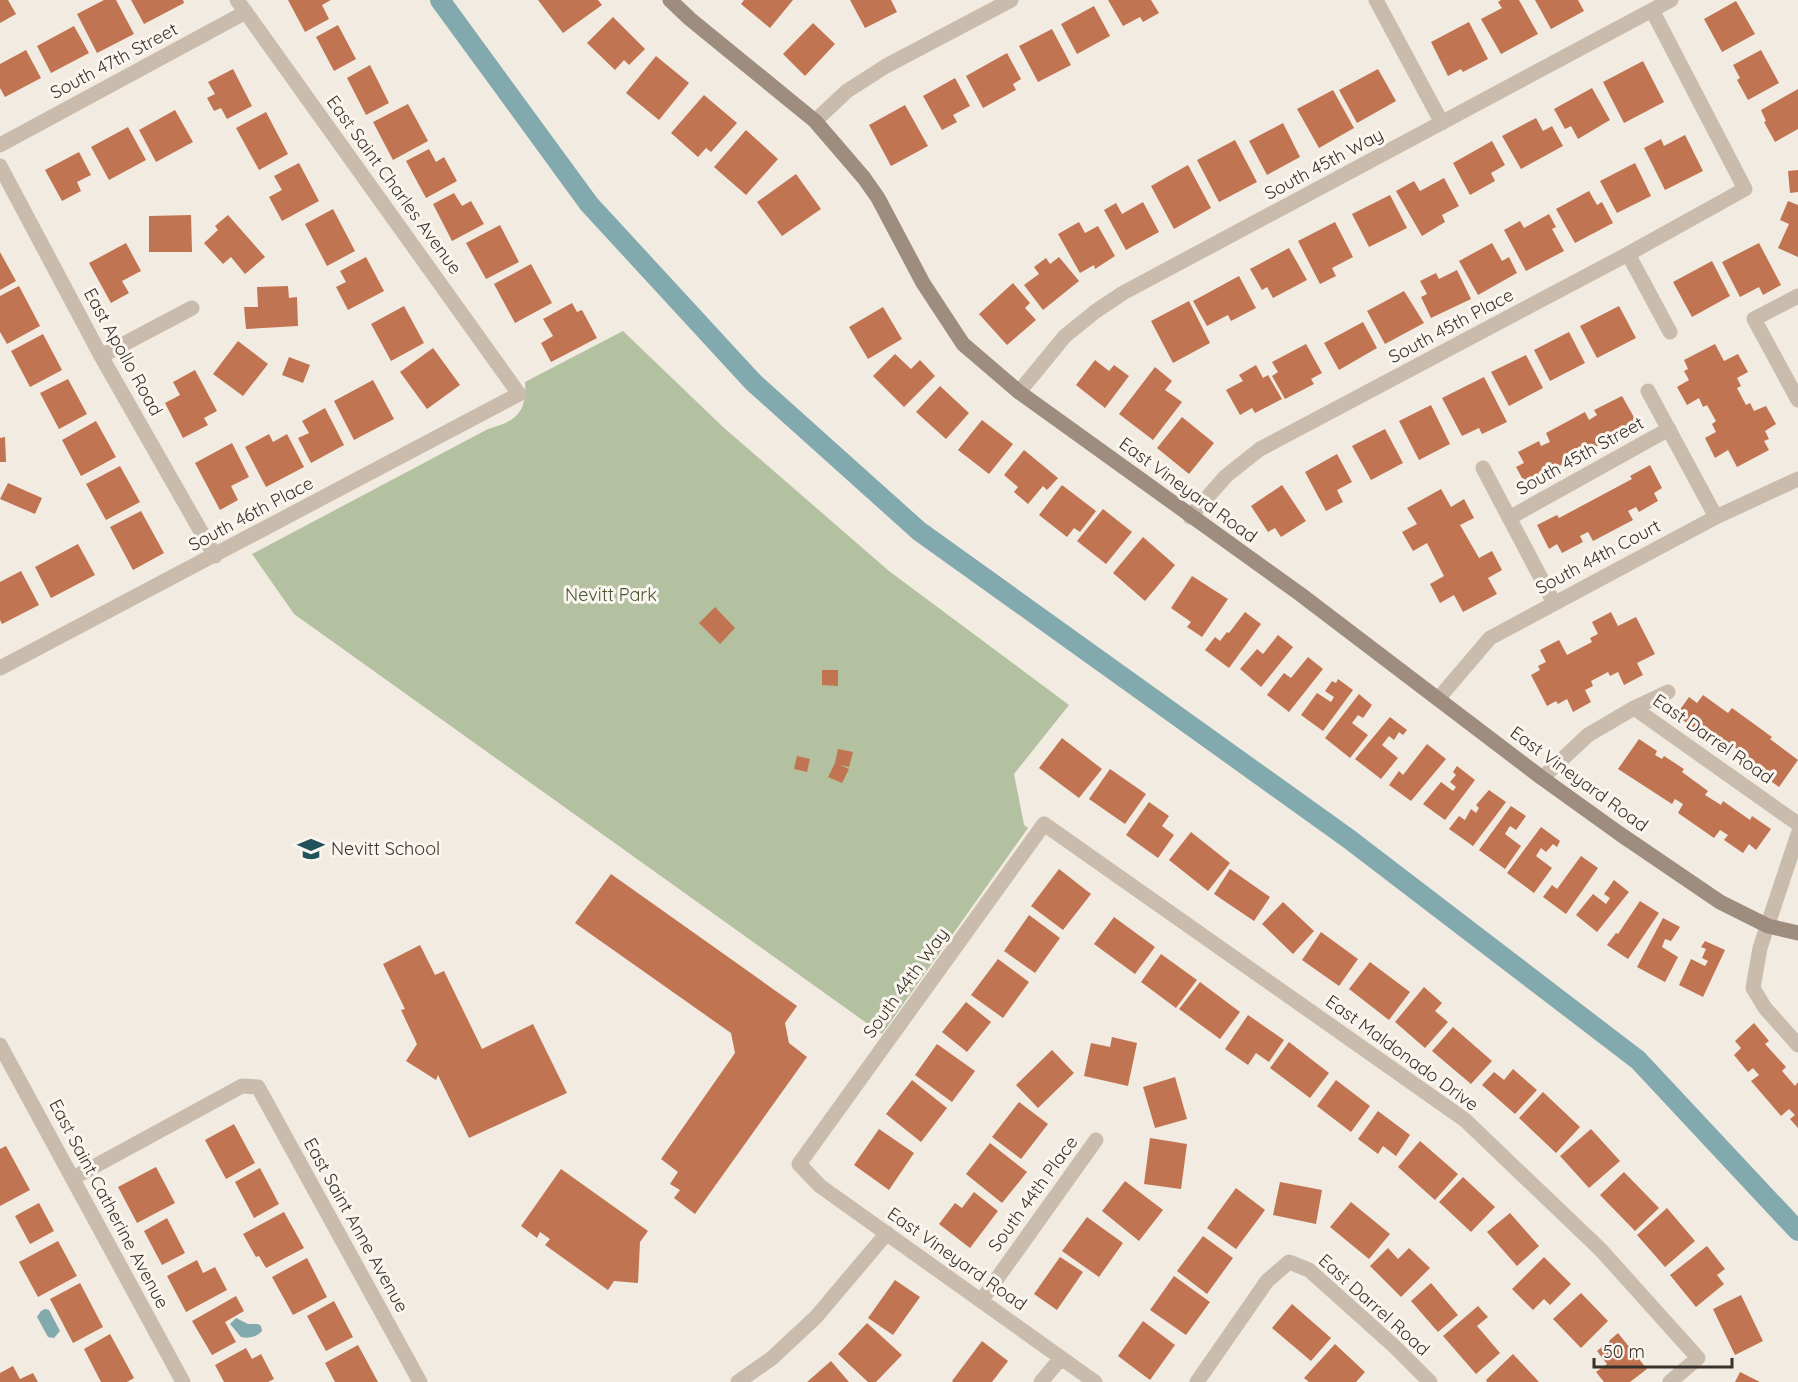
<svg xmlns="http://www.w3.org/2000/svg" width="1798" height="1382" viewBox="0 0 1798 1382" font-family="Quicksand,sans-serif">
	<style>
		.green { fill: #b4c1a1 }
		.water { fill: #81a9ae }
		.lines { fill: none; stroke-linecap: round; stroke-linejoin: round }
		.canal { stroke: #81a9ae; stroke-width: 20 }
		.building { fill: #c07451 }
		.street { stroke: #cabcad; stroke-width: 15 }
		.secondary { stroke: #9e8c7e; stroke-width: 15 }
		.labels { text-anchor: middle; stroke-width: 6; stroke-linejoin: round; paint-order: stroke }
		.street-label { font-size: 18px; fill: #39312b; stroke: #faf5ee }
		.park-label { font-size: 18px; fill: #465630; stroke: #faf5ee }
		.poi-label { font-size: 18px; fill: #39312b; stroke: #faf5ee; text-anchor: start }
	</style>
	<rect width="100%" height="100%" fill="#f2ebe1"/>
	<path class="green" d="M623,331L723,427L889,571L1069,705L1014,774L1024,825L1028,828L882,1034L294,614L252,554L488,429C516,421 527,413 525,382Z"/>
	<path class="water" d="M45,1309L49,1310L60,1331L54,1338L48,1337L37,1317L41,1311Z
		M236,1318L248,1324H258L261,1326L262,1331C257,1337 248,1339 241,1337L230,1324Z"/>
	<g class="lines">
		<path class="canal" d="M440,0L589,204L753,382L919,531L1349,839L1638,1060L1798,1231"/>
	</g>
	<path class="building" d="M0,0H8L16,14L0,23Z
		M104,0H116L134,34L97,53L77,14Z
		M131,0H183L184,3L144,24Z
		M288,0H331L322,5L329,19L305,32Z
		M538,0H598L602,5L563,33Z
		M744,0H793L770,28L741,4Z
		M850,0H891L897,12L865,28Z
		M1108,0H1151L1159,13L1143,22L1140,17L1123,26Z
		M1501,0H1519L1538,34L1501,54L1481,19L1502,8L1498,2Z
		M1535,0H1578L1584,11L1551,29Z
		M1736,1L1755,34L1722,52L1704,19Z
		M1094,6L1110,36L1077,54L1061,24Z
		M613,17L645,49L629,65L624,60L615,70L587,43Z
		M1469,22L1488,59L1463,72L1461,69L1448,76L1431,42Z
		M813,23L835,44L805,76L783,54Z
		M338,25L356,59L334,71L316,37Z
		M74,26L89,53L51,73L37,46Z
		M1052,29L1071,65L1038,82L1019,46Z
		M26,50L41,78L5,97L0,88V64Z
		M1761,50L1779,83L1748,100L1737,80L1740,78L1733,65Z
		M1007,53L1021,79L1013,84L1016,90L983,108L966,76Z
		M656,56L689,83L659,120L626,93Z
		M1643,61L1664,102L1624,123L1603,82Z
		M370,65L389,103L366,115L347,78Z
		M233,69L252,106L227,119L221,108L214,111L207,98L215,94L208,82Z
		M1378,69L1396,101L1357,123L1339,90Z
		M955,78L970,106L953,115L957,122L942,130L923,96Z
		M1592,88L1610,120L1578,139L1571,126L1565,129L1554,109Z
		M1798,89V129L1775,142L1764,122L1766,121L1761,110Z
		M1333,90L1354,128L1319,148L1297,109Z
		M704,95L737,123L711,152L706,148L698,157L671,133Z
		M408,104L428,141L393,160L373,122Z
		M905,105L928,146L891,166L869,125Z
		M175,110L193,142L156,162L139,130Z
		M266,112L288,154L259,170L236,128Z
		M1536,118L1543,131L1552,126L1563,146L1521,169L1502,136Z
		M1283,123L1300,157L1267,175L1249,141Z
		M128,127L146,160L109,180L91,147Z
		M746,130L778,159L746,195L714,167Z
		M1685,135L1703,171L1665,190L1644,148L1661,139L1664,146Z
		M1235,140L1257,182L1219,202L1197,160Z
		M1492,141L1505,165L1491,173L1495,181L1470,195L1453,163Z
		M429,149L436,162L444,157L457,181L426,198L406,161Z
		M79,152L91,175L77,182L81,191L62,201L45,170Z
		M299,163L319,201L282,221L269,197L282,190L274,176Z
		M1635,163L1651,196L1617,213L1600,181Z
		M1188,165L1211,208L1174,229L1151,186Z
		M1798,170V192L1790,193L1788,171Z
		M796,174L821,209L782,236L757,202Z
		M1444,178L1459,206L1442,215L1445,222L1422,236L1396,191L1414,181L1420,191Z
		M1589,191L1597,205L1602,202L1613,223L1575,243L1556,209Z
		M454,193L462,206L471,201L484,224L452,241L433,204Z
		M1390,195L1407,228L1369,247L1352,214Z
		M1788,201L1798,205V257L1778,248L1789,224L1780,220Z
		M1143,202L1159,232L1126,250L1104,210L1116,203L1122,214Z
		M333,209L355,251L327,266L305,224Z
		M1549,214L1556,227L1552,229L1564,251L1526,271L1504,230L1520,221L1524,228Z
		M191,215L192,252H149V216Z
		M228,215L265,257L245,274L231,257L223,264L204,243L218,230L215,226Z
		M1079,222L1085,233L1098,226L1115,256L1095,269L1094,265L1080,273L1058,234Z
		M1335,222L1353,257L1332,268L1336,276L1320,284L1298,241Z
		M500,225L519,262L486,279L466,243Z
		M126,243L141,271L122,281L129,293L111,303L89,263Z
		M1492,243L1502,261L1509,257L1517,273L1478,295L1459,261Z
		M1759,243L1781,285L1763,295L1759,287L1740,297L1722,262Z
		M1289,248L1307,280L1273,298L1267,287L1262,290L1250,269Z
		M0,252L16,281L0,290Z
		M366,257L384,291L348,310L336,287L346,282L340,271Z
		M1059,257L1079,281L1043,310L1024,285L1039,274L1034,267L1046,258L1050,264Z
		M1712,261L1730,296L1692,317L1673,282Z
		M531,264L552,303L515,323L494,284Z
		M1457,270L1471,299L1431,318L1421,297L1427,294L1420,281L1436,273L1439,279Z
		M1239,276L1256,308L1231,321L1228,315L1207,326L1193,301Z
		M1013,283L1030,303L1025,308L1036,320L1007,345L979,314Z
		M19,286L40,326L7,344L0,332V296Z
		M288,286L289,298L297,297L298,326L246,329L244,307H258L257,287Z
		M1404,291L1424,323L1385,344L1367,311Z
		M1189,301L1210,343L1173,363L1151,321Z
		M572,303L577,312L582,310L597,338L551,362L541,343L553,336L543,319Z
		M404,306L424,343L391,361L371,324Z
		M1619,306L1636,338L1597,358L1580,326Z
		M883,307L902,339L868,359L849,327Z
		M1363,322L1377,348L1339,370L1324,343Z
		M1569,332L1585,363L1550,381L1534,350Z
		M43,334L62,370L30,387L11,351Z
		M238,341L268,364L243,396L213,374Z
		M1306,344L1322,373L1311,379L1314,384L1285,399L1272,376L1278,372L1272,362Z
		M1715,344L1724,361L1738,354L1748,372L1737,378L1741,386L1737,388L1746,405L1750,403L1754,411L1766,406L1776,424L1765,431L1769,439L1764,441L1769,450L1737,467L1728,450L1715,458L1705,438L1716,432L1712,424L1716,421L1707,405L1703,407L1699,398L1687,405L1677,387L1689,380L1684,371L1688,369L1684,360Z
		M433,348L460,385L427,409L400,372Z
		M895,354L911,369L920,360L935,376L904,407L873,376Z
		M1526,355L1543,388L1509,406L1491,372Z
		M289,357L310,365L303,383L282,375Z
		M1095,360L1109,371L1114,365L1129,376L1105,408L1076,385Z
		M1256,365L1263,378L1268,375L1282,399L1255,413L1252,408L1240,415L1226,390L1243,381L1239,375Z
		M1155,367L1172,381L1165,390L1182,402L1153,440L1119,414Z
		M195,370L217,411L204,418L208,425L183,438L165,403L180,395L173,382Z
		M1484,377L1507,422L1482,434L1479,428L1462,436L1442,398Z
		M68,379L87,414L59,429L40,393Z
		M373,380L394,419L354,440L334,401Z
		M940,386L969,413L946,439L916,412Z
		M1622,396L1640,428L1621,439L1618,434L1590,450L1588,445L1571,454L1574,458L1545,474L1547,477L1527,487L1516,467L1524,463L1518,452L1539,441L1541,446L1550,442L1546,433L1585,412L1589,420L1597,415L1594,410Z
		M1431,405L1450,444L1419,460L1399,421Z
		M325,408L344,445L311,463L298,438L309,433L302,421Z
		M1182,417L1214,443L1189,474L1157,448Z
		M982,420L1013,444L989,474L958,450Z
		M96,421L116,457L81,476L62,440Z
		M1385,429L1403,463L1371,480L1352,446Z
		M269,434L273,442L287,434L304,467L266,487L245,447Z
		M5,437L6,462H0V438Z
		M232,443L249,477L231,486L238,500L220,510L195,463Z
		M1024,450L1058,478L1047,490L1043,486L1028,504L1014,492L1018,487L1004,475Z
		M1337,454L1352,482L1337,490L1343,502L1326,511L1305,472Z
		M1650,465L1662,488L1654,493L1658,501L1639,512L1636,507L1628,511L1633,520L1593,541L1588,532L1580,536L1583,542L1562,553L1557,544L1549,549L1537,525L1557,515L1559,518L1632,479L1630,476Z
		M120,466L140,502L106,520L86,484Z
		M8,483L42,498L35,514L0,499Z
		M1062,485L1096,511L1080,532L1074,528L1067,537L1039,515Z
		M1282,485L1306,521L1281,537L1275,528L1268,532L1251,506Z
		M1441,489L1451,507L1464,499L1474,518L1460,525L1479,558L1492,551L1502,570L1488,578L1497,594L1463,612L1454,595L1440,603L1430,584L1444,576L1427,543L1413,551L1402,532L1417,524L1407,508Z
		M1103,509L1132,532L1106,564L1077,541Z
		M141,511L164,553L133,570L110,527Z
		M1143,537L1175,565L1145,601L1113,573Z
		M78,544L95,575L51,598L35,567Z
		M21,571L39,605L2,624L0,620V582Z
		M1192,576L1228,599L1202,637L1187,627L1191,622L1171,608Z
		M715,607L735,628L720,644L699,623Z
		M1245,612L1261,624L1229,668L1205,650L1215,637L1220,641L1227,632L1229,633Z
		M1611,612L1618,626L1636,617L1655,654L1637,663L1643,675L1624,685L1618,672L1610,676L1608,672L1591,681L1593,686L1585,690L1591,702L1573,712L1567,699L1558,704L1556,701L1547,706L1531,675L1540,670L1538,666L1546,662L1540,650L1559,640L1567,655L1592,642L1590,638L1598,634L1592,622Z
		M1278,635L1293,647L1261,687L1240,669L1257,649L1263,654Z
		M1308,657L1323,669L1289,712L1267,695L1284,673L1291,678Z
		M822,670H838V686L822,685Z
		M1338,679L1353,690L1323,731L1301,715L1317,693L1331,702L1334,697L1325,691L1332,681L1336,683Z
		M1359,694L1372,705L1363,718L1358,715L1352,723L1368,735L1350,758L1325,738Z
		M1703,695L1728,713L1732,708L1772,737L1770,739L1798,760L1779,787L1737,757L1741,752L1728,742L1722,749L1676,715L1689,697L1697,703Z
		M1390,717L1407,730L1403,735L1399,732L1394,740L1389,736L1382,745L1398,758L1381,779L1355,759Z
		M1062,738L1102,769L1079,798L1039,768Z
		M1639,739L1657,751L1655,755L1662,759L1664,756L1684,769L1682,772L1708,791L1705,795L1721,805L1723,801L1750,820L1752,816L1771,829L1756,850L1749,844L1743,853L1724,840L1728,835L1720,830L1714,838L1678,813L1683,804L1675,799L1672,804L1618,769Z
		M1427,744L1446,759L1411,801L1389,785L1399,771L1403,775Z
		M838,749L853,752L849,767L840,765L849,769L842,783L828,777L835,763Z
		M797,756L810,759L807,772L794,769Z
		M1457,766L1475,780L1445,820L1423,804L1441,782L1453,791L1456,787L1450,782L1456,775L1453,772Z
		M1110,769L1146,794L1125,824L1089,799Z
		M1489,790L1506,802L1473,846L1449,829L1459,816L1465,820L1471,809L1476,813L1479,808L1476,805Z
		M1149,802L1169,816L1162,826L1174,835L1158,858L1126,835Z
		M1511,806L1526,816L1516,830L1510,826L1505,834L1521,846L1505,869L1479,850Z
		M1541,827L1560,841L1557,847L1553,844L1546,852L1541,848L1536,856L1552,868L1534,893L1507,873Z
		M1191,832L1230,863L1208,891L1169,860Z
		M1581,856L1598,868L1566,914L1543,897L1552,885L1557,889Z
		M1059,869L1091,894L1063,930L1031,906Z
		M1230,869L1270,897L1254,921L1214,894Z
		M611,874L797,1006L785,1023L789,1043L807,1057L695,1214L674,1198L680,1190L670,1184L678,1172L661,1159L735,1053L731,1033L575,923Z
		M1614,880L1629,892L1597,932L1576,915L1593,894L1606,904L1610,898L1604,894Z
		M1640,901L1659,913L1628,959L1607,945L1616,933L1618,934Z
		M1283,902L1314,931L1293,954L1262,924Z
		M1029,915L1060,938L1035,973L1004,951Z
		M1114,917L1155,947L1135,974L1094,944Z
		M1663,918L1680,927L1671,941L1665,939L1662,947L1678,957L1665,982L1637,967Z
		M1321,932L1358,959L1339,986L1302,960Z
		M1705,941L1725,950L1703,997L1679,985L1691,959L1705,966L1708,961L1702,958L1706,949L1701,947Z
		M420,945L435,975L444,971L482,1049L533,1024L567,1093L469,1138L438,1075L436,1080L406,1061L417,1044L401,1010L405,1009L383,964Z
		M1161,954L1197,980L1176,1008L1141,982Z
		M998,959L1029,982L1003,1018L971,995Z
		M1370,962L1410,992L1389,1020L1349,989Z
		M1200,982L1240,1012L1220,1039L1179,1009Z
		M1424,987L1442,1003L1435,1011L1448,1022L1425,1048L1395,1022Z
		M966,1002L991,1022L967,1052L942,1032Z
		M1248,1015L1284,1040L1269,1062L1256,1053L1248,1065L1225,1049Z
		M1754,1023L1769,1041L1765,1044L1786,1067L1782,1071L1795,1086L1798,1082V1128L1790,1119L1795,1115L1789,1109L1781,1116L1751,1081L1759,1075L1753,1068L1748,1072L1734,1055L1741,1048L1735,1041Z
		M1453,1027L1492,1061L1471,1084L1432,1051Z
		M1112,1037L1137,1043L1128,1086L1084,1076L1091,1043L1110,1047Z
		M1289,1042L1329,1073L1310,1098L1270,1068Z
		M937,1044L975,1071L952,1102L915,1075Z
		M1052,1050L1074,1073L1038,1108L1016,1085Z
		M1513,1069L1537,1090L1515,1114L1482,1085L1494,1072L1504,1080Z
		M1175,1077L1187,1119L1155,1128L1143,1087Z
		M912,1080L947,1108L921,1142L886,1114Z
		M1336,1080L1370,1106L1351,1132L1317,1106Z
		M1543,1092L1580,1127L1556,1153L1519,1118Z
		M1019,1102L1048,1124L1021,1159L992,1137Z
		M1378,1111L1410,1135L1396,1156L1383,1146L1378,1154L1358,1139Z
		M234,1124L255,1163L226,1179L205,1140Z
		M879,1129L914,1153L889,1190L854,1165Z
		M1591,1129L1620,1161L1589,1188L1560,1156Z
		M1150,1138L1187,1144L1181,1189L1144,1184Z
		M1420,1141L1458,1174L1435,1200L1398,1167Z
		M990,1143L1027,1172L1002,1203L966,1174Z
		M6,1146L30,1190L0,1206V1149Z
		M156,1167L175,1203L137,1223L118,1187Z
		M260,1168L279,1204L254,1218L235,1182Z
		M561,1169L648,1231L640,1242L638,1283L614,1281L608,1290L545,1245L550,1239L540,1232L537,1238L521,1226Z
		M1624,1172L1659,1208L1635,1231L1600,1195Z
		M1463,1177L1495,1207L1471,1232L1439,1202Z
		M1125,1181L1163,1210L1139,1241L1102,1211Z
		M1280,1182L1322,1190L1316,1224L1273,1215Z
		M1236,1188L1265,1210L1236,1249L1207,1228Z
		M974,1192L998,1211L970,1248L939,1224L955,1203L962,1208Z
		M1351,1202L1390,1234L1369,1259L1330,1227Z
		M39,1203L54,1231L30,1244L15,1216Z
		M1667,1208L1695,1241L1665,1267L1637,1235Z
		M284,1212L304,1248L266,1268L259,1256L256,1257L243,1234Z
		M1510,1213L1539,1246L1517,1266L1487,1232Z
		M1087,1217L1123,1243L1099,1277L1062,1251Z
		M167,1218L185,1253L162,1265L144,1231Z
		M1203,1236L1233,1258L1207,1294L1177,1271Z
		M58,1241L77,1276L38,1297L19,1262Z
		M1707,1246L1725,1269L1717,1275L1724,1284L1696,1307L1670,1275Z
		M1388,1248L1398,1259L1409,1248L1430,1268L1401,1297L1370,1266Z
		M1060,1257L1083,1272L1057,1310L1034,1294Z
		M1544,1257L1571,1284L1550,1305L1544,1299L1533,1310L1512,1289Z
		M307,1258L327,1297L293,1315L272,1277Z
		M197,1260L203,1273L215,1267L227,1290L186,1312L167,1276Z
		M1174,1276L1210,1302L1186,1335L1150,1310Z
		M895,1280L920,1297L893,1335L868,1318Z
		M80,1283L103,1327L73,1343L50,1299Z
		M1431,1283L1458,1315L1438,1332L1411,1301Z
		M1581,1293L1608,1321L1581,1348L1553,1319Z
		M1741,1295L1763,1341L1735,1355L1713,1309Z
		M236,1296L244,1311L225,1322L236,1342L212,1355L192,1321Z
		M334,1301L353,1337L326,1351L307,1316Z
		M1292,1304L1331,1338L1311,1361L1272,1328Z
		M1478,1306L1488,1317L1477,1326L1500,1353L1476,1374L1443,1336Z
		M1143,1321L1175,1345L1150,1380L1118,1356Z
		M867,1323L902,1355L876,1382H868L838,1354Z
		M1618,1333L1647,1369L1630,1382H1604L1596,1372L1607,1364L1597,1351Z
		M110,1334L134,1378L127,1382H101L84,1349Z
		M982,1341L1008,1361L992,1382H953L952,1381Z
		M1335,1344L1365,1372L1356,1382H1309L1304,1378Z
		M358,1345L378,1382H335L325,1363Z
		M246,1348L252,1359L261,1354L274,1379L268,1382H224L215,1365Z
		M1513,1354L1539,1382H1487L1486,1380Z
		M831,1361L849,1382H807Z
		M13,1366L20,1379L33,1373L38,1382H0V1373Z
		M1740,1372L1760,1382H1735Z"/>
	<g class="lines">
		<path class="street" d="M1376,0L1442,123
			M815,121L847,91L886,66L1011,0
			M0,145L246,12
			M0,166L101,356L215,556
			M1628,254L1670,332
			M1798,296L1754,319L1798,400
			M101,356L192,308
			M1648,391L1716,517
			M1019,392L1065,336L1096,311L1123,293L1671,0
			M1483,468L1554,603
			M1190,517L1226,476L1260,449L1628,254L1745,189L1652,10
			M1509,518L1669,429
			M0,668L519,394L237,0
			M1438,699L1490,638L1716,517L1798,479
			M1634,708L1798,824
			M1542,778L1588,735L1634,708L1668,692
			M1798,834L1760,948L1753,988L1765,1008L1798,1045
			M0,1045L183,1382
			M73,1178L242,1086L258,1087L420,1382
			M981,1301L1096,1140
			M738,1382L772,1358L816,1317L887,1233
			M1041,1382L1061,1358
			M1095,1382L820,1186L799,1164L1044,824L1465,1120L1601,1250L1698,1358L1670,1382
			M1197,1382L1267,1281L1289,1262L1309,1270L1395,1347L1430,1382"/>
		<path class="secondary" d="M670,0L690,19L815,121L864,178L878,198L923,283L963,344L1019,392L1300,594L1542,778L1620,834L1720,902L1768,926L1798,933"/>
	</g>
	<defs>
		<g id="school-bare" transform="scale(2.07)"><path d="M0-5L7-2L0 1L-7-2ZM-4 1L0 2.5L4 1V4Q0 6-4 4Z" fill="#225259" stroke="#faf5ee" stroke-width="2.5" paint-order="stroke"/></g>
	</defs>
	<g fill-rule="evenodd">
		<use href="#school-bare" x="311" y="849"/>
	</g>
	<g class="labels">
		<g class="street-label">
			<text transform="translate(114 61) rotate(-28)" y="6">South 47th Street</text>
			<text transform="translate(1324 164) rotate(-28)" y="6">South 45th Way</text>
			<text transform="translate(394 185) rotate(54)" y="6">East Saint Charles Avenue</text>
			<text transform="translate(1451 326) rotate(-28)" y="6">South 45th Place</text>
			<text transform="translate(123 352) rotate(61)" y="6">East Apollo Road</text>
			<text transform="translate(1580 456) rotate(-29)" y="6">South 45th Street</text>
			<text transform="translate(1188 490) rotate(36)" y="6">East Vineyard Road</text>
			<text transform="translate(251 514) rotate(-28)" y="6">South 46th Place</text>
			<text transform="translate(1598 557) rotate(-28)" y="6">South 44th Court</text>
			<text transform="translate(1713 739) rotate(35)" y="6">East Darrel Road</text>
			<text transform="translate(1579 779) rotate(36)" y="6">East Vineyard Road</text>
			<text transform="translate(906 983) rotate(-54)" y="6">South 44th Way</text>
			<text transform="translate(1402 1053) rotate(36)" y="6">East Maldonado Drive</text>
			<text transform="translate(1033 1194) rotate(-54)" y="6">South 44th Place</text>
			<text transform="translate(109 1204) rotate(62)" y="6">East Saint Catherine Avenue</text>
			<text transform="translate(356 1225) rotate(61)" y="6">East Saint Anne Avenue</text>
			<text transform="translate(957 1259) rotate(35)" y="6">East Vineyard Road</text>
			<text transform="translate(1374 1305) rotate(42)" y="6">East Darrel Road</text>
		</g>
		<g class="park-label">
			<text x="611" y="601">Nevitt Park</text>
		</g>
		<g class="poi-label">
			<text x="331" y="855">Nevitt School</text>
		</g>
	</g>
	<path d="M1594 1358v9h138v-9" fill="none" stroke="#39312b" stroke-width="3"/>
	<text x="1603" y="1358" font-size="18" fill="#39312b" stroke="#faf5ee" stroke-width="4.5" paint-order="stroke">50 m</text>
</svg>
